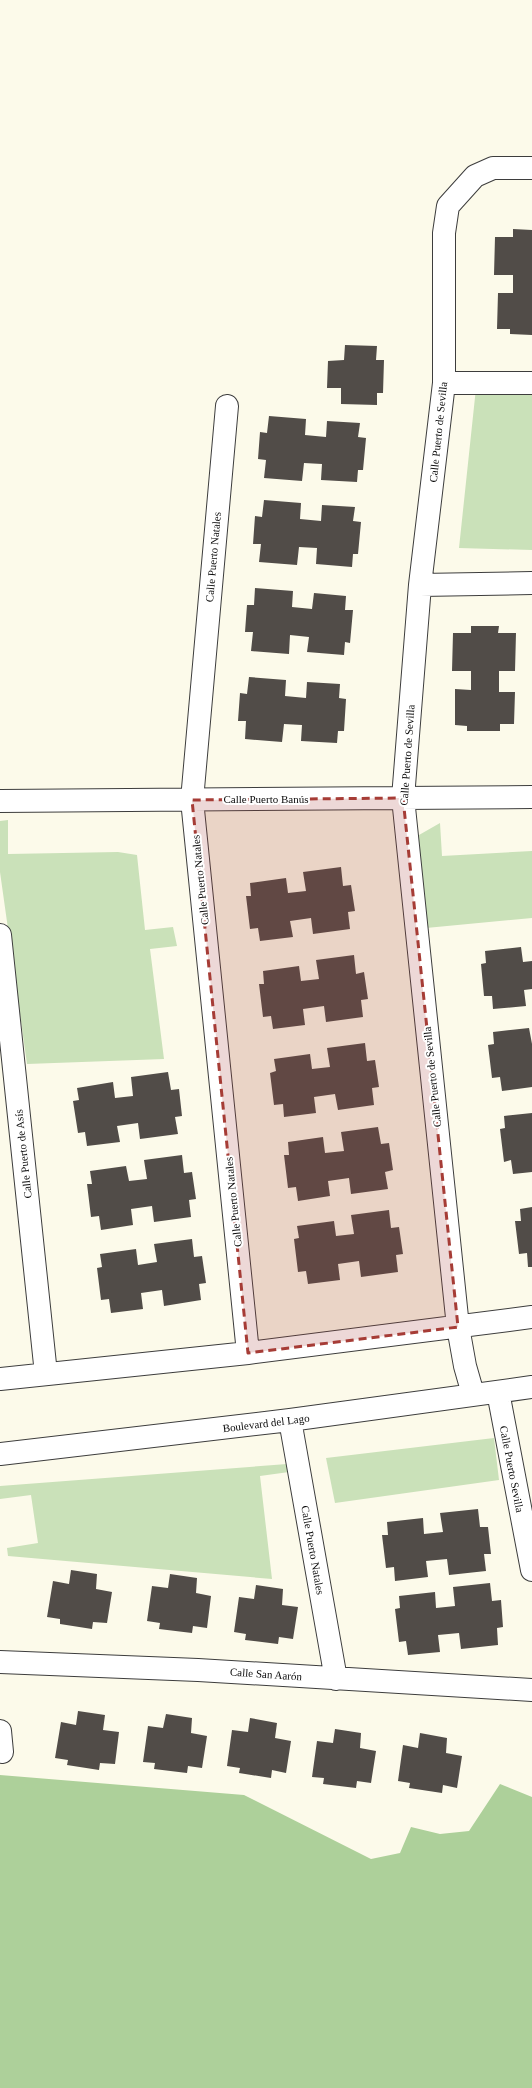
<svg xmlns="http://www.w3.org/2000/svg" width="532" height="2088" viewBox="0 0 532 2088" font-family="Georgia,serif">
	<style>
		.green { fill: #cae1b9 }
		.forest { fill: #add09a }
		.building { fill: #514c48 }
		.lines { fill: none; stroke-linecap: round; stroke-linejoin: round }
		.minor-casing { stroke: #3d3d3d; stroke-width: 24 }
		.minor { stroke: #fff; stroke-width: 22 }
		.marked { fill: #a63c36; fill-opacity: 0.2; stroke: #a63c36; stroke-width: 3; stroke-dasharray: 8 5; stroke-linejoin: round }
		.labels { text-anchor: middle; stroke-width: 4; stroke-linejoin: round; paint-order: stroke }
		.street-label { font-size: 11px; fill: #0a0a0a; stroke: #fff }
	</style>
	<rect width="100%" height="100%" fill="#fcfaea"/>
	<path class="green" d="M476,388L532,390V550L459,548Z
		M8,820V854L118,852L137,855L145,930L173,927L177,946L150,949L164,1059L27,1064L0,872V821Z
		M440,823L442,856L532,851V918L426,928L415,848L419,835Z
		M494,1438L499,1480L335,1503L326,1458Z
		M287,1464L289,1472L260,1476L272,1579L8,1556L7,1548L38,1543L31,1495L0,1499V1486Z"/>
	<path class="forest" d="M0,1775L244,1795L371,1859L400,1853L411,1827L440,1834L469,1831L500,1784L532,1797V2088H0Z"/>
	<path class="building" d="M513,229L532,230V335L510,334V329H497L498,293H513V275H494L495,237H513Z
		M345,345L377,346L376,360H384L383,393H377V405L341,404V388H327L328,361L344,360Z
		M269,416L306,419L305,435L326,437L327,421L360,423L358,437L366,438L363,470H358L357,482L321,480L322,464L304,463L302,481L264,478L266,460L258,459L260,432L267,433Z
		M264,500L301,503L300,519L321,521L322,505L355,507L353,521L361,522L358,554H353L352,567L316,564L317,548L299,547L297,565L259,562L261,544H253L255,516L262,517Z
		M255,588L293,591L292,607L312,609L314,593L346,596L345,610H353L350,643L345,642L344,655L307,652L309,637L290,635L289,654L251,651L253,632H245L247,605H254Z
		M471,626H499L498,633H516L515,671H499V692H515L514,724H500V731H467V726L455,725V689L471,690V671H452L453,633H471Z
		M249,677L286,680L285,696L306,698L307,682L340,684L339,698L346,699L344,731H338L337,743L301,741L302,725L284,724L282,742L245,739L246,721H238L240,693L247,694Z
		M341,867L343,886L351,885L355,911L348,912L350,929L313,934L311,918L290,921L293,937L260,941L258,928L250,929L246,896H251L250,883L286,878L288,893L306,891L303,872Z
		M521,947L523,962L532,961V989L524,990L526,1006L493,1009L492,996H484L481,964L486,963L485,951Z
		M354,955L356,974L364,972L368,999L361,1000L363,1017L326,1022L324,1006L303,1009L305,1025L273,1029L271,1016L263,1017L259,984H264L263,971L299,966L301,981L319,979L316,960Z
		M529,1028L532,1044V1087L502,1091L500,1077L492,1078L488,1045L494,1044L493,1032Z
		M365,1043L367,1061L375,1060L379,1087L372,1088L374,1105L338,1110L335,1094L314,1097L316,1113L284,1117L283,1104L274,1105L270,1073L276,1071L274,1059L310,1054L312,1069L330,1067L327,1048Z
		M168,1072L171,1090L179,1089L182,1116L175,1117L178,1134L140,1139L138,1123L117,1126L120,1142L87,1146L85,1132L78,1133L73,1101L79,1100L77,1088L113,1082L115,1098L133,1096L131,1077Z
		M532,1113V1172L513,1174L511,1160L504,1162L500,1129L505,1128L504,1116Z
		M378,1127L381,1144L389,1143L393,1170L385,1172L388,1189L351,1194L349,1178L328,1181L330,1196L298,1201L296,1187L288,1188L284,1155H289L288,1142L323,1137L325,1153L344,1151L341,1132Z
		M182,1155L184,1173L192,1172L196,1199L189,1200L191,1217L154,1222L152,1206L131,1209L133,1225L101,1230L99,1216L91,1217L87,1184H92L90,1171L126,1166L129,1181L147,1179L144,1160Z
		M532,1207V1267H528L527,1253L519,1254L515,1221H521L520,1209Z
		M389,1210L391,1228L399,1227L403,1254L396,1255L398,1272L361,1277L359,1261L338,1264L340,1280L308,1284L306,1271L298,1272L294,1239L299,1238L297,1226L334,1221L336,1236L354,1234L351,1215Z
		M192,1239L194,1257L202,1256L206,1283L199,1284L201,1300L164,1306L162,1290L141,1293L143,1309L111,1313L109,1299L101,1300L97,1268L102,1267L100,1254L136,1249L138,1265L157,1262L154,1244Z
		M478,1509L480,1527H488L491,1554H484L486,1571L449,1575L447,1559L426,1561L428,1577L395,1581L394,1567L386,1568L382,1535H388L387,1522L423,1518L424,1534L443,1532L440,1513Z
		M71,1570L97,1574L96,1589L112,1592L107,1623L93,1622L92,1629L60,1624V1619L47,1617L53,1581L69,1584Z
		M170,1574L197,1578L196,1593L211,1596L207,1628L193,1626L192,1633L159,1629L160,1623L147,1621L152,1586L168,1588Z
		M490,1583L492,1601L501,1600L503,1627L497,1628L498,1645L461,1649L459,1633L438,1635L440,1652L408,1655L406,1641L399,1642L395,1609L400,1608L399,1596L435,1592L436,1608L455,1606L453,1587Z
		M256,1585L283,1589L282,1605L298,1607L293,1639L279,1637L278,1644L245,1640L246,1634L234,1632L239,1597L254,1599Z
		M78,1711L105,1715L103,1730L119,1732L115,1764L100,1763L99,1770L67,1765L68,1760L55,1758L61,1722L76,1725Z
		M166,1714L192,1718L191,1733L207,1736L202,1768L188,1766L187,1773L154,1769L155,1763L143,1762L148,1726L163,1728Z
		M250,1718L277,1723L275,1738L291,1741L286,1773L272,1770L271,1778L239,1773L240,1768L227,1766L232,1730L248,1732Z
		M335,1729L361,1733L360,1748L376,1751L371,1783L357,1781L356,1788L323,1784L324,1778L312,1777L317,1741L333,1743Z
		M420,1733L447,1738L446,1753L462,1756L457,1788L443,1785L442,1793L409,1788L410,1783L398,1781L403,1745L418,1748Z"/>
	<g class="lines">
		<g class="minor-casing">
			<path id="minor" d="M444,383H532
				M227,406L192,800L248,1353
				M420,585L532,583
				M0,801L532,797
				M0,935L46,1374
				M0,1379L248,1353L532,1317
				M498,1392L532,1570
				M473,1394L465,1366L458,1327L403,798L420,585L444,383V233L448,206L475,176L493,168H532
				M290,1420L336,1679
				M0,1454L290,1420L532,1387
				M0,1662L198,1670L532,1690
				M0,1731L2,1752"/>
		</g>
		<use href="#minor" class="minor"/>
	</g>
	<path class="marked" d="M403,798L458,1327L248,1353L192,800Z"/>
	<g class="labels">
		<g class="street-label">
			<text transform="translate(438 432) rotate(-84)" y="4">Calle Puerto de Sevilla</text>
			<text transform="translate(213 557) rotate(-85)" y="4">Calle Puerto Natales</text>
			<text transform="translate(407 755) rotate(-86)" y="4">Calle Puerto de Sevilla</text>
			<text x="266" y="803">Calle Puerto Banús</text>
			<text transform="translate(200 880) rotate(-96)" y="4">Calle Puerto Natales</text>
			<text transform="translate(432 1077) rotate(-96)" y="4">Calle Puerto de Sevilla</text>
			<text transform="translate(23 1154) rotate(-96)" y="4">Calle Puerto de Asís</text>
			<text transform="translate(233 1202) rotate(-96)" y="4">Calle Puerto Natales</text>
			<text transform="translate(266 1423) rotate(-7)" y="4">Boulevard del Lago</text>
			<text transform="translate(512 1469) rotate(79)" y="4">Calle Puerto Sevilla</text>
			<text transform="translate(313 1550) rotate(80)" y="4">Calle Puerto Natales</text>
			<text transform="translate(266 1674) rotate(4)" y="4">Calle San Aarón</text>
		</g>
	</g>
</svg>
